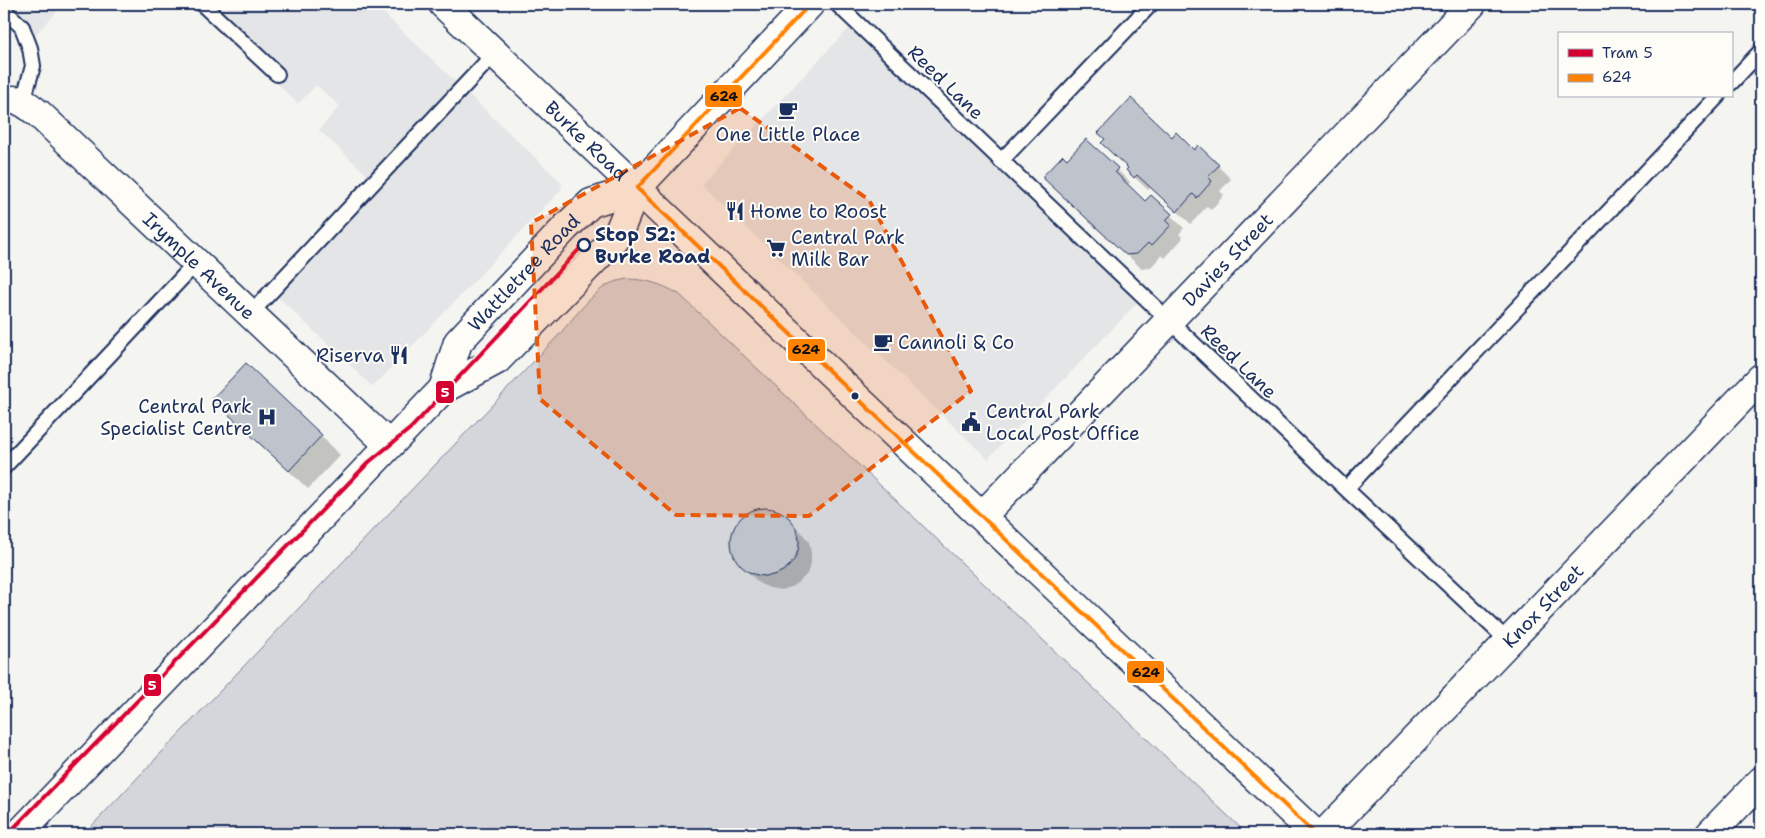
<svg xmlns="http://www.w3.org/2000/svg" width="1765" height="838" viewBox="0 0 1765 838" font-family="'Shantell Sans',sans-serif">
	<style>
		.built { fill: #e4e5e6 }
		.green { fill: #d4d6db; stroke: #78829c }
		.shadow { fill: #0003 }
		.building { fill: #bfc3cc; stroke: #1b2f5e }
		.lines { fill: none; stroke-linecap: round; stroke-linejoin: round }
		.service-casing { stroke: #1b2f5e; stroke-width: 18 }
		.minor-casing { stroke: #1b2f5e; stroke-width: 31 }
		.secondary-casing { stroke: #1b2f5e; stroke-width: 31 }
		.primary-casing { stroke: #1b2f5e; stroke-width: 31 }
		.service { stroke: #fdfcf7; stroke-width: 14 }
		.minor { stroke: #fdfcf7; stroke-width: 28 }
		.secondary { stroke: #fdfcf7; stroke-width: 28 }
		.primary { stroke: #fdfcf7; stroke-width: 28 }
		.bus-1-casing { stroke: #fdfcf7; stroke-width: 8 }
		.bus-1 { stroke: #ff8200; stroke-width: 4 }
		.tram-1-casing { stroke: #fdfcf7; stroke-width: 8 }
		.tram-1 { stroke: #d50032; stroke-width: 4 }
		.marked { fill: #e8590c; fill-opacity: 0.2; stroke: #e8590c; stroke-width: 4; stroke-dasharray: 10 6; stroke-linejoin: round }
		.stop-dot { fill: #fdfcf7; stroke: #1b2f5e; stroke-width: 2.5 }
		.bus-dot { fill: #1b2f5e; stroke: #fdfcf7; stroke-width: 2 }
		.labels { text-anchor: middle; stroke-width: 4; stroke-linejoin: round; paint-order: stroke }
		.street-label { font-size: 19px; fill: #1b2f5e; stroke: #fdfcf7 }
		.poi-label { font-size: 19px; fill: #1b2f5e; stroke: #fdfcf7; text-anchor: start }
		.stop-label { font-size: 19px; font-weight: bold; fill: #1b2f5e; stroke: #fdfcf7; text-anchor: start }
		.line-badge { stroke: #fdfcf7; stroke-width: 2 }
		.badge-label { font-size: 14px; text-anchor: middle; font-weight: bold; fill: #fff }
		.pale-badge-label { font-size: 14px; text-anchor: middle; font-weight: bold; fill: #111 }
	</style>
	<rect width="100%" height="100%" fill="#f4f4f1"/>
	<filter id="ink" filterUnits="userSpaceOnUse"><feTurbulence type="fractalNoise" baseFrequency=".02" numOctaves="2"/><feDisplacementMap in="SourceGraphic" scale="10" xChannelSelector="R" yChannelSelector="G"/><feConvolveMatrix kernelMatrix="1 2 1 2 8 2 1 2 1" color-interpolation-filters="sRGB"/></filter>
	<g filter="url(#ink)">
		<path class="built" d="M4,4H64L32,38Z
			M212,4H374L562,183L561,190L373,387L277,296L379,186L319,130L340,106L316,85L298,104L276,82L285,72Z
			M851,26L1139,301L988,459L701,184Z"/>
		<path class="green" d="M626,279C646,279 661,284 679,294L1247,834H84L556,338C570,323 595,288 614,282C618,281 622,280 626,279Z"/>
		<path class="shadow" d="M1172,138L1194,152L1198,147L1231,179L1220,191L1224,195L1211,210L1207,206L1191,224L1151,187L1148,190L1127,170L1129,169L1102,143Z
			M1086,141L1130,182L1127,186L1145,203L1151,197L1184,228L1179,234L1183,238L1165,258L1162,255L1151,267L1141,268L1057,190L1068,161Z
			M233,418L321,436L340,455L308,489Z
			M768,509L779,512L802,533L809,542L811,553V564L807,574L800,581L791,587L781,590L770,588L760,584L739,563L734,554L731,544L733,532L738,522L746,515L757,510Z"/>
		<path class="building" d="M1131,98L1172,137L1176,132L1194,150L1198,145L1219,165L1208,177L1212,181L1197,198L1193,194L1177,212L1137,175L1134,178L1126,170L1128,168L1101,143L1105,139L1098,133Z
			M1086,139L1118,168L1115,172L1145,201L1151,195L1172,214L1166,220L1171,225L1151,246L1148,243L1137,254L1126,255L1042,177L1063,155L1067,159Z
			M246,363L322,435L289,471L212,399Z
			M731 542a34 34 0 1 1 68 0a34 34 0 1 1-68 0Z"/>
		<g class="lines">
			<g class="service-casing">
				<path id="service" d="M202,4L277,74
					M837,4L1346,489L1508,641
					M4,10L22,27L30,48L33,66L23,101
					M1731,83L1761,51
					M1001,161L1151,4
					M250,314L495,53
					M4,467L196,263
					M1346,489L1718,96"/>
			</g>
			<g class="minor-casing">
				<g id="minor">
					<path id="s1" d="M4,102C19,96 27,105 39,114L389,445"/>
					<path id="s2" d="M982,516L1472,4"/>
					<path id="s3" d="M1324,834L1761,378"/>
					<path d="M1710,834L1761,781"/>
				</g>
			</g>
			<g class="secondary-casing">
				<g id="secondary">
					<path id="s4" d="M443,389L458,342L566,227L591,203L637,188"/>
					<path d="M19,834L443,389L497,360L606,248L618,234L637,188L810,4"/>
				</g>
			</g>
			<g class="primary-casing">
				<g id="primary">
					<path id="s5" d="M443,4L1315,834"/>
				</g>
			</g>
			<use href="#service" class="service"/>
			<use href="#minor" class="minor"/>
			<use href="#secondary" class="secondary"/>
			<use href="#primary" class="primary"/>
			<g class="bus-1-casing">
				<path id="bus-1" d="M637,188L1315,834
					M637,188L810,4"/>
			</g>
			<use href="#bus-1" class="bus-1"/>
			<g class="tram-1-casing">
				<path id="tram-1" d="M8,834L369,462L411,428L587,241"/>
			</g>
			<use href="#tram-1" class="tram-1"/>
		</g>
	</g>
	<path class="marked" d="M740,108L869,200L971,391L809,516L676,515L540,399L531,223Z"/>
	<defs>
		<g id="cafe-bare" transform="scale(1.5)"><path d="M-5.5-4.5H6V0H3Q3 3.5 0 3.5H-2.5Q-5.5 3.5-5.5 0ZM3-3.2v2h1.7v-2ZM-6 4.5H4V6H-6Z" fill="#1b2f5e" stroke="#fdfcf7" stroke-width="2.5" paint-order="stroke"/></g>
		<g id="restaurant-bare" transform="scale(1.5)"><path d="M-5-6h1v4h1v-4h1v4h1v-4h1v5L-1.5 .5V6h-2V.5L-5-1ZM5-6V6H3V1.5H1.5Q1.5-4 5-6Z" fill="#1b2f5e" stroke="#fdfcf7" stroke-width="2.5" paint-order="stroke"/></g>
		<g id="supermarket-bare" transform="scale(1.5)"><path d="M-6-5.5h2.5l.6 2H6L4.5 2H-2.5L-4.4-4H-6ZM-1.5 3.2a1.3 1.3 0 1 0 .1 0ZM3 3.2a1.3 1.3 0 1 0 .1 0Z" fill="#1b2f5e" stroke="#fdfcf7" stroke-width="2.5" paint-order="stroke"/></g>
		<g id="hospital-bare" transform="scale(1.5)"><path d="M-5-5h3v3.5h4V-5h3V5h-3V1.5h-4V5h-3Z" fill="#1b2f5e" stroke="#fdfcf7" stroke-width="2.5" paint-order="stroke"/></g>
		<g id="civic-bare" transform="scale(1.5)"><path d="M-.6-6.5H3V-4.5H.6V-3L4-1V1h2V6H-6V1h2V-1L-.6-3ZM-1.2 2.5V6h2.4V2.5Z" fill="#1b2f5e" stroke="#fdfcf7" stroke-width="2.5" paint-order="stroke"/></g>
	</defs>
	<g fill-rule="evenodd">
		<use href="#cafe-bare" x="788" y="110"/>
		<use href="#restaurant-bare" x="735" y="211"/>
		<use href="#supermarket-bare" x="776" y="248"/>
		<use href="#cafe-bare" x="883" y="342"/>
		<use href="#restaurant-bare" x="399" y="355"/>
		<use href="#hospital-bare" x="267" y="417"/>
		<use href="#civic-bare" x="971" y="422"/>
	</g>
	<circle class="stop-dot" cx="584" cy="245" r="6"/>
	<circle class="bus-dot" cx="855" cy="396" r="4.5"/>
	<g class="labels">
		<g class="street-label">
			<text transform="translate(946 82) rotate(44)" y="7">Reed Lane</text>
			<text dy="7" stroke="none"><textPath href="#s5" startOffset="198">Burke Road</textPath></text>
			<text dy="7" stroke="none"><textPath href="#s2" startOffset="355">Davies Street</textPath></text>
			<text dy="7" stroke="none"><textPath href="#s1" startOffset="260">Irymple Avenue</textPath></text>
			<text dy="7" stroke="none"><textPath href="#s4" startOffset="145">Wattletree Road</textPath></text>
			<text transform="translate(1239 361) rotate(44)" y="7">Reed Lane</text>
			<text dy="7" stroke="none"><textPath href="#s3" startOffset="316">Knox Street</textPath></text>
		</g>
		<g class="poi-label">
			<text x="788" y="141" text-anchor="middle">One Little Place</text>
			<text x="750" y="218">Home to Roost</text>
			<text x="791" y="244">Central Park<tspan x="791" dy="22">Milk Bar</tspan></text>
			<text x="898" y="349">Cannoli &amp; Co</text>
			<text x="384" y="362" text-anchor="end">Riserva</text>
			<text x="252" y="413" text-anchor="end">Central Park<tspan x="252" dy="22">Specialist Centre</tspan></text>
			<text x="986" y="418">Central Park<tspan x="986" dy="22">Local Post Office</tspan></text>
		</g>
		<g class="stop-label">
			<text x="595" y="241">Stop 52:<tspan x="595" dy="22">Burke Road</tspan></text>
		</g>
	</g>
	<g class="line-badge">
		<rect x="704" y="84" width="39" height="24" rx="5" fill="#ff8200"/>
		<rect x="787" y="338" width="39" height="24" rx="5" fill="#ff8200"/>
		<rect x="435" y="380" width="20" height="24" rx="5" fill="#d50032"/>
		<rect x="1126" y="660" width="39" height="24" rx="5" fill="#ff8200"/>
		<rect x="143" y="673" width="19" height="24" rx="5" fill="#d50032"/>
	</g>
	<g class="badge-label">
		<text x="445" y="397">5</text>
		<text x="152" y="690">5</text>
	</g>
	<g class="pale-badge-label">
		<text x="724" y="101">624</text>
		<text x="806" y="354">624</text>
		<text x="1146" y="677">624</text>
	</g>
	<rect width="1765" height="838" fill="none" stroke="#fdfcf7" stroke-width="20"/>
	<rect x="10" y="10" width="1745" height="818" fill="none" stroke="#1b2f5e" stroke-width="2" filter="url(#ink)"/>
	<rect x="1558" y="32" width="175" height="65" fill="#fdfcf7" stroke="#a3aaba"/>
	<rect x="1568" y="49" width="25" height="8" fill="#d50032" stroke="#a3aaba"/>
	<text x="1602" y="58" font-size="15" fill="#1b2f5e">Tram 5</text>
	<rect x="1568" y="74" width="25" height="8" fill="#ff8200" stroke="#a3aaba"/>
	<text x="1602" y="82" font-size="15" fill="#1b2f5e">624</text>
</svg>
